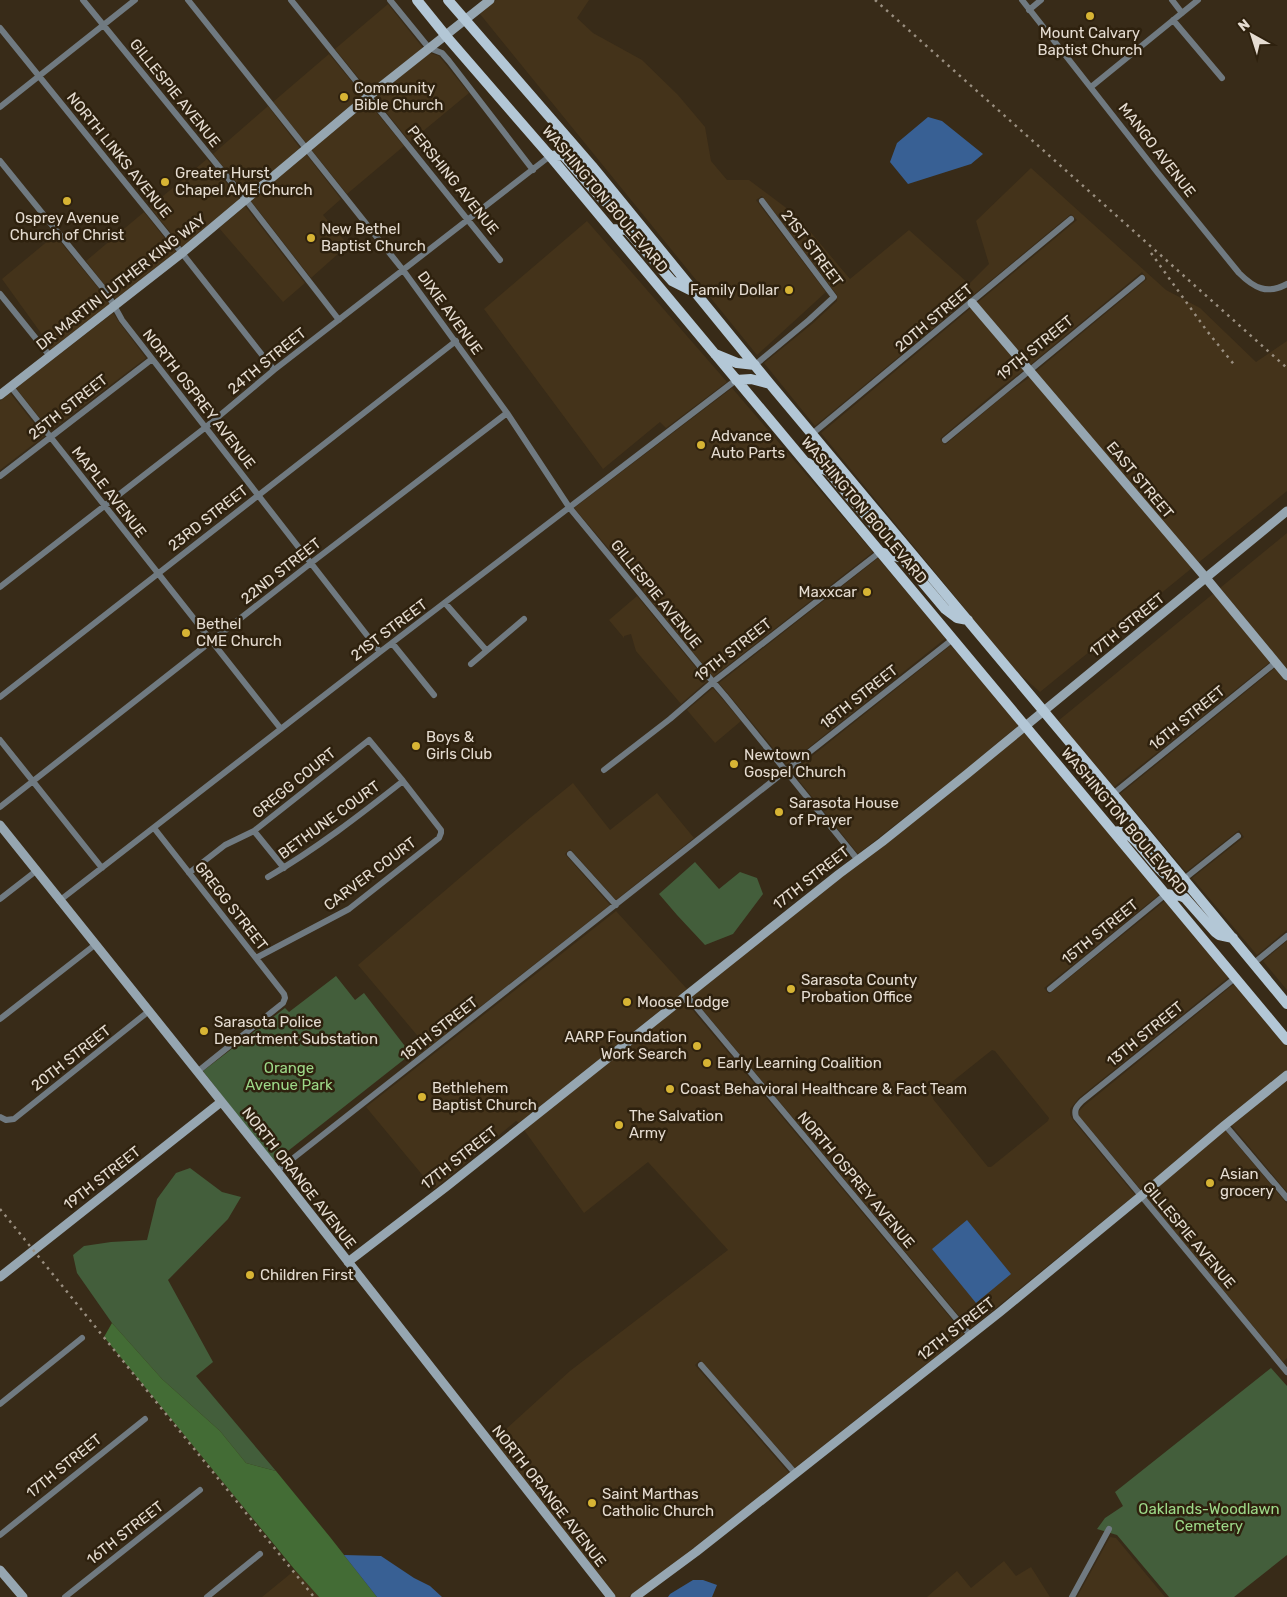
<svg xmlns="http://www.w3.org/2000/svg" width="1287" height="1597" viewBox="0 0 1287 1597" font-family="Rubik,sans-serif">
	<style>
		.built { fill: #44331a; fill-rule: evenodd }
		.green { fill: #435e3b }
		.forest { fill: #436c35 }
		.water { fill: #386094 }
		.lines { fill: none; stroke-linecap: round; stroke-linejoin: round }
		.street { stroke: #707a81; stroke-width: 6 }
		.secondary { stroke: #96a6b1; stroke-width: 9 }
		.primary { stroke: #b3c7d6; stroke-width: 10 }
		.rail { stroke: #9a8f80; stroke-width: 2.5; stroke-dasharray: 2.5 5; stroke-linecap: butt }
		.poi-dot { fill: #d7b434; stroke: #2e210e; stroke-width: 2 }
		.labels { text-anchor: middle; stroke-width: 5; stroke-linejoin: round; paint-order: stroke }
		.poi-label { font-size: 15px; fill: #e5dcd1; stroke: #2e210e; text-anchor: start }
		.street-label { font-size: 15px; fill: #e5dcd1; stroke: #2e210e }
		.park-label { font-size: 15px; fill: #9dd988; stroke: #2e210e }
	</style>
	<rect width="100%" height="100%" fill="#382b18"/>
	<path class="built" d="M496,0H589L577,18L593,33L642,60L678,95L705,127L711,161L727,180H749L797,216L850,279L909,230L969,284L989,264L976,221L1031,168L1166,290L1200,308L1256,362L1287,341V491L1198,563L1035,372L1147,279L1142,272L1030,365L977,303L1077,220L1071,214L815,426L764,363L812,324L837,301V295L762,196L756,200L826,292L757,355L480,14Z
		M388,4L423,48L369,91L335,49Z
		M430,53L439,56L469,93L410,142L374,97Z
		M329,54L363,95L306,143L273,102Z
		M368,102L404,146L347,194L311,149Z
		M268,106L300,148L246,195L213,154Z
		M306,154L341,199L323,215L348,245L311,278L251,201Z
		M207,159L240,200L182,247L150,207Z
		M245,206L305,283L283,302L219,228Z
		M144,212L176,252L116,300L86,261Z
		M587,221L727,382L666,428L660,422L603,469L484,309Z
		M55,235L104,295L110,305L50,350L49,349L51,347L2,279Z
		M971,308L1024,370L1000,388L940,439L945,445L1006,394L1030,377L1192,568L1040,692L1015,670L821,433Z
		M113,313L119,322L146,358L50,431L16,388Z
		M732,388L873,552L713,677L643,591L644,590L574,508Z
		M10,393L44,436L0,470V401Z
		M1287,533V669L1220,588Z
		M878,558L946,638L787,765L719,683Z
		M1214,593L1270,662L1114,787L1058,721Z
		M637,596L707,681L681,704L636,651L631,634L624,636V638L609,620Z
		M951,645L1019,725L965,770L858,854L792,772Z
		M1275,668L1287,682V930L1257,955L1192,878L1244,837L1239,830L1186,872L1120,794Z
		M713,688L741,721L715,743L687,710Z
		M1024,732L1160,894L1044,988L1049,994L1166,900L1229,977L1079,1098L1070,1109V1115L1073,1120L1135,1195L970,1329L691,996ZM992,1050L995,1051L1049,1118L1048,1121L991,1167H988L933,1099V1097Z
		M573,783L610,830L657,793L694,838L616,900L570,849L565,854L610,905L397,1072L427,1047L358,965L530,818Z
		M616,911L687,989L519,1123L516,1121L434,1189L366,1107Z
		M1287,941V990L1263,961Z
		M1235,983L1287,1046V1070L1225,1119L1141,1190L1079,1116V1111L1085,1105Z
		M685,1001L964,1334L795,1468L700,1360L695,1365L789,1473L682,1557L628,1597H616L493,1441L570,1371L728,1250L648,1162L584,1213L524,1130Z
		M1287,1081V1192L1231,1125Z
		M1225,1130L1287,1204V1358L1283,1362L1146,1197Z
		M1110,1537L1116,1538L1165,1597H1077Z
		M1004,1561L1016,1576L1031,1567L1050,1597H927L957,1571L971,1588Z
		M295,1570L319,1597H262Z"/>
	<path class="green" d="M695,862L719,889L740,872L757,878L763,894L733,934L705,945L677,915L659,894Z
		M336,976L355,1000L364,993L411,1054L274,1162L203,1071L285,1008L289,1012Z
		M190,1168L222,1192L241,1197L228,1219L168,1280L213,1362L196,1376L276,1471L246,1463L220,1431L162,1379L112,1323L77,1273L73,1255L84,1246L111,1242L147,1240L157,1199L176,1173Z
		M1271,1368L1287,1386V1555L1234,1597H1169L1117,1535L1097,1529L1105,1518L1123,1506L1115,1492Z"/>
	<path class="forest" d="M112,1323L162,1379L220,1431L246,1463L276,1471L330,1537L377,1597H319L295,1570L104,1337Z"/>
	<path class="water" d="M928,117L942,121L983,154L971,164L908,184L890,162L897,143Z
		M967,1220L1011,1274L976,1303L932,1249Z
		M344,1555L381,1556L414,1578L430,1586L442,1597H377Z
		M693,1580H703L717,1585L712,1597H668L670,1594Z"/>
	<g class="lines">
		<path class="street" d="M83,0L246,200L339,320
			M188,0L403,270L507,413L569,507L713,682L725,696L858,860
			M291,0L500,260
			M390,0L429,48L442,53L449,61L533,170
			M1022,0L1157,172L1239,273C1254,288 1267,295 1287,284
			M1172,0L1182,13
			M1029,10L1041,0
			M1173,20L1222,78
			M0,28L182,253L274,370
			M1091,87L1198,0
			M0,107L135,0
			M0,161L107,293L122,320L380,652
			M0,294L50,356
			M755,365L809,320L834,297L762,201
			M11,387L281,729
			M812,434L1071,219
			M945,440L1142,278
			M0,476L152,359
			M0,587L206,427L274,370L550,156
			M445,603L486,650
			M392,643L434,695
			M471,664L524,619
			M0,697L456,341
			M0,740L102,868
			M604,770L670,719L713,682L880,552
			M1113,794L1275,663
			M0,807L311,563L507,413
			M154,828L284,994L285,998L283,1003L197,1072
			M254,831L284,868
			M570,854L616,905
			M189,873L225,845L254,831L369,740L403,781L441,830V833L439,838L349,909L256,958
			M268,877C316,849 360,815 403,781
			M1184,879L1238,836
			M0,899L36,871
			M59,901L380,652L736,380
			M1254,963L1287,936
			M1235,978L1082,1101C1076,1107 1074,1110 1076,1117L1287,1372
			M1050,989L1166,894
			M686,995L970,1335
			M0,1019L96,944
			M0,1117L6,1120L14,1119L149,1011
			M1225,1125L1287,1198
			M277,1171L953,639
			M701,1365L795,1473
			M0,1404L82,1338
			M0,1535L145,1419
			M65,1597L200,1490
			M207,1597L260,1554
			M1072,1597L1109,1529"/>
		<path class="secondary" d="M972,303L1206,578L1287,676
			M0,395L182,253L369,96L490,0
			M0,825L277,1171L611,1597
			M348,1262L446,1187L839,874L882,842L967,774L1287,511
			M0,1277L221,1102
			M0,1570L23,1597
			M635,1597L696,1552L1000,1312L1141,1196L1225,1125L1287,1075"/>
		<path class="primary" d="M417,0L446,36L550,156L1287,1040
			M448,0L592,166L770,384L1133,818L1287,1004
			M550,156L563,155L602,199L613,208L630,213
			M611,229L627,230L672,281L690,290
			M715,354L737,363L755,365
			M736,380L751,379L770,384
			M805,462L828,471L873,524L893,532
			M880,552L902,558L945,609L957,618L968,620
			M1114,832C1132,825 1151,865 1165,874C1171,878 1177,878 1184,879
			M1166,894L1181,896L1185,898L1215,932L1219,935L1233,938"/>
		<path class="rail" d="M875,0L1287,368
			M1151,253L1207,331L1236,367
			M0,1209L314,1597"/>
	</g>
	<g class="poi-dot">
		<circle cx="1090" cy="16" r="5"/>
		<circle cx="344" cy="97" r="5"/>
		<circle cx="165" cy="182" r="5"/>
		<circle cx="67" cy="201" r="5"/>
		<circle cx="311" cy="238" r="5"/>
		<circle cx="789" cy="290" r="5"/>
		<circle cx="701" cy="445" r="5"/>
		<circle cx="867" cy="592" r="5"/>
		<circle cx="186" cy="633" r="5"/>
		<circle cx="416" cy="746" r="5"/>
		<circle cx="734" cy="764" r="5"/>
		<circle cx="779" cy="812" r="5"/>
		<circle cx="791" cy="989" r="5"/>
		<circle cx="627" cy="1002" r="5"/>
		<circle cx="204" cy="1031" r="5"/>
		<circle cx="697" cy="1046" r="5"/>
		<circle cx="707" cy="1063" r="5"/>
		<circle cx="670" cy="1089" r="5"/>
		<circle cx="422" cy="1097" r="5"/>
		<circle cx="619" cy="1125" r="5"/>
		<circle cx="1210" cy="1183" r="5"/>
		<circle cx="250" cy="1275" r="5"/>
		<circle cx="592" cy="1503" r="5"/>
	</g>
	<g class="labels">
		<g class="poi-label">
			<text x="1090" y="38" text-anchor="middle">Mount Calvary<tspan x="1090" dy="17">Baptist Church</tspan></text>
			<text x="354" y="93">Community<tspan x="354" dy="17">Bible Church</tspan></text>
			<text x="175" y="178">Greater Hurst<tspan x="175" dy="17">Chapel AME Church</tspan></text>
			<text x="67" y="223" text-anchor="middle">Osprey Avenue<tspan x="67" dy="17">Church of Christ</tspan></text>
			<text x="321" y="234">New Bethel<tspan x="321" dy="17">Baptist Church</tspan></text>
			<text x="779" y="295" text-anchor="end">Family Dollar</text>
			<text x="711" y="441">Advance<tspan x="711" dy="17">Auto Parts</tspan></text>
			<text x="857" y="597" text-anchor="end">Maxxcar</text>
			<text x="196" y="629">Bethel<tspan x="196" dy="17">CME Church</tspan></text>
			<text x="426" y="742">Boys &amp;<tspan x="426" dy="17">Girls Club</tspan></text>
			<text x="744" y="760">Newtown<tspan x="744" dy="17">Gospel Church</tspan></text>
			<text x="789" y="808">Sarasota House<tspan x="789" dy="17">of Prayer</tspan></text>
			<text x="801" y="985">Sarasota County<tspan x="801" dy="17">Probation Office</tspan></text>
			<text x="637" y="1007">Moose Lodge</text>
			<text x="214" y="1027">Sarasota Police<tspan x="214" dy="17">Department Substation</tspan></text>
			<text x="687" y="1042" text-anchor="end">AARP Foundation<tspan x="687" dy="17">Work Search</tspan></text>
			<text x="717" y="1068">Early Learning Coalition</text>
			<text x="432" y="1093">Bethlehem<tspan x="432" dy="17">Baptist Church</tspan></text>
			<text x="680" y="1094">Coast Behavioral Healthcare &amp; Fact Team</text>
			<text x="629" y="1121">The Salvation<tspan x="629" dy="17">Army</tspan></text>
			<text x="1220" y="1179">Asian<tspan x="1220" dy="17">grocery</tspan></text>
			<text x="260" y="1280">Children First</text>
			<text x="602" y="1499">Saint Marthas<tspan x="602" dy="17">Catholic Church</tspan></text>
		</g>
		<g class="street-label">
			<text transform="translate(175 93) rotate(51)" y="5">GILLESPIE AVENUE</text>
			<text transform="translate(1157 150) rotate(52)" y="5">MANGO AVENUE</text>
			<text transform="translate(119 155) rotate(51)" y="5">NORTH LINKS AVENUE</text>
			<text transform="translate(453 180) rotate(51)" y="5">PERSHING AVENUE</text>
			<text transform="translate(605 199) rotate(50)" y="5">WASHINGTON BOULEVARD</text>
			<text transform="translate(812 248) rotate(53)" y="5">21ST STREET</text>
			<text transform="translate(121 282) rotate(-38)" y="5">DR MARTIN LUTHER KING WAY</text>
			<text transform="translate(450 313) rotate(54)" y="5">DIXIE AVENUE</text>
			<text transform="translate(934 318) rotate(-40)" y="5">20TH STREET</text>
			<text transform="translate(1035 348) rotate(-39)" y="5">19TH STREET</text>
			<text transform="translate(267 361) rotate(-39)" y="5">24TH STREET</text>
			<text transform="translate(199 399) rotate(52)" y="5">NORTH OSPREY AVENUE</text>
			<text transform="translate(68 407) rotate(-38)" y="5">25TH STREET</text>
			<text transform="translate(1140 480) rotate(50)" y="5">EAST STREET</text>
			<text transform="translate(109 492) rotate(52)" y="5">MAPLE AVENUE</text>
			<text transform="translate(864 510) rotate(50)" y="5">WASHINGTON BOULEVARD</text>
			<text transform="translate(208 518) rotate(-38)" y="5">23RD STREET</text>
			<text transform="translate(281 571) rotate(-38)" y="5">22ND STREET</text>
			<text transform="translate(656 594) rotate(51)" y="5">GILLESPIE AVENUE</text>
			<text transform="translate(1127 625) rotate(-39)" y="5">17TH STREET</text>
			<text transform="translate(389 630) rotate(-37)" y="5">21ST STREET</text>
			<text transform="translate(733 650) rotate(-38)" y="5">19TH STREET</text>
			<text transform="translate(859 697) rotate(-38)" y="5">18TH STREET</text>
			<text transform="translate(1187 718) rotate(-39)" y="5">16TH STREET</text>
			<text transform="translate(294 783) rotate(-39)" y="5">GREGG COURT</text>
			<text transform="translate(329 820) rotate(-36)" y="5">BETHUNE COURT</text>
			<text transform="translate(1124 821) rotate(50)" y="5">WASHINGTON BOULEVARD</text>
			<text transform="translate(370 874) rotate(-37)" y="5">CARVER COURT</text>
			<text transform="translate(811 878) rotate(-38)" y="5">17TH STREET</text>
			<text transform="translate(231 906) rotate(52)" y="5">GREGG STREET</text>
			<text transform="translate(1100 932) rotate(-39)" y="5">15TH STREET</text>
			<text transform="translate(439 1029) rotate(-38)" y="5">18TH STREET</text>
			<text transform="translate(1145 1034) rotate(-39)" y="5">13TH STREET</text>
			<text transform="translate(71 1058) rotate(-38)" y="5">20TH STREET</text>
			<text transform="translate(459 1158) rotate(-38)" y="5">17TH STREET</text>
			<text transform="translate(102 1178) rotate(-38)" y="5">19TH STREET</text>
			<text transform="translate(299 1178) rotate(52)" y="5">NORTH ORANGE AVENUE</text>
			<text transform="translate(856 1180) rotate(50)" y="5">NORTH OSPREY AVENUE</text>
			<text transform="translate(1189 1235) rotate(50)" y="5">GILLESPIE AVENUE</text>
			<text transform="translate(956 1329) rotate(-38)" y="5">12TH STREET</text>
			<text transform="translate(64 1466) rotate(-39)" y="5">17TH STREET</text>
			<text transform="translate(549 1496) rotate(52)" y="5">NORTH ORANGE AVENUE</text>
			<text transform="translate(125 1533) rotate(-38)" y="5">16TH STREET</text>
		</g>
		<g class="park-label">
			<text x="289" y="1073">Orange<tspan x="289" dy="17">Avenue Park</tspan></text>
			<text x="1209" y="1514">Oaklands-Woodlawn<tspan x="1209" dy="17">Cemetery</tspan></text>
		</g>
	</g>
	<g transform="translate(1252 35) rotate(321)" stroke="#2e210e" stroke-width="4" paint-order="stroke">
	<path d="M0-4L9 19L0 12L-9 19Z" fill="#e5dcd1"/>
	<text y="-8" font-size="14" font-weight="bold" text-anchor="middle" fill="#e5dcd1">N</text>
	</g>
</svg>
